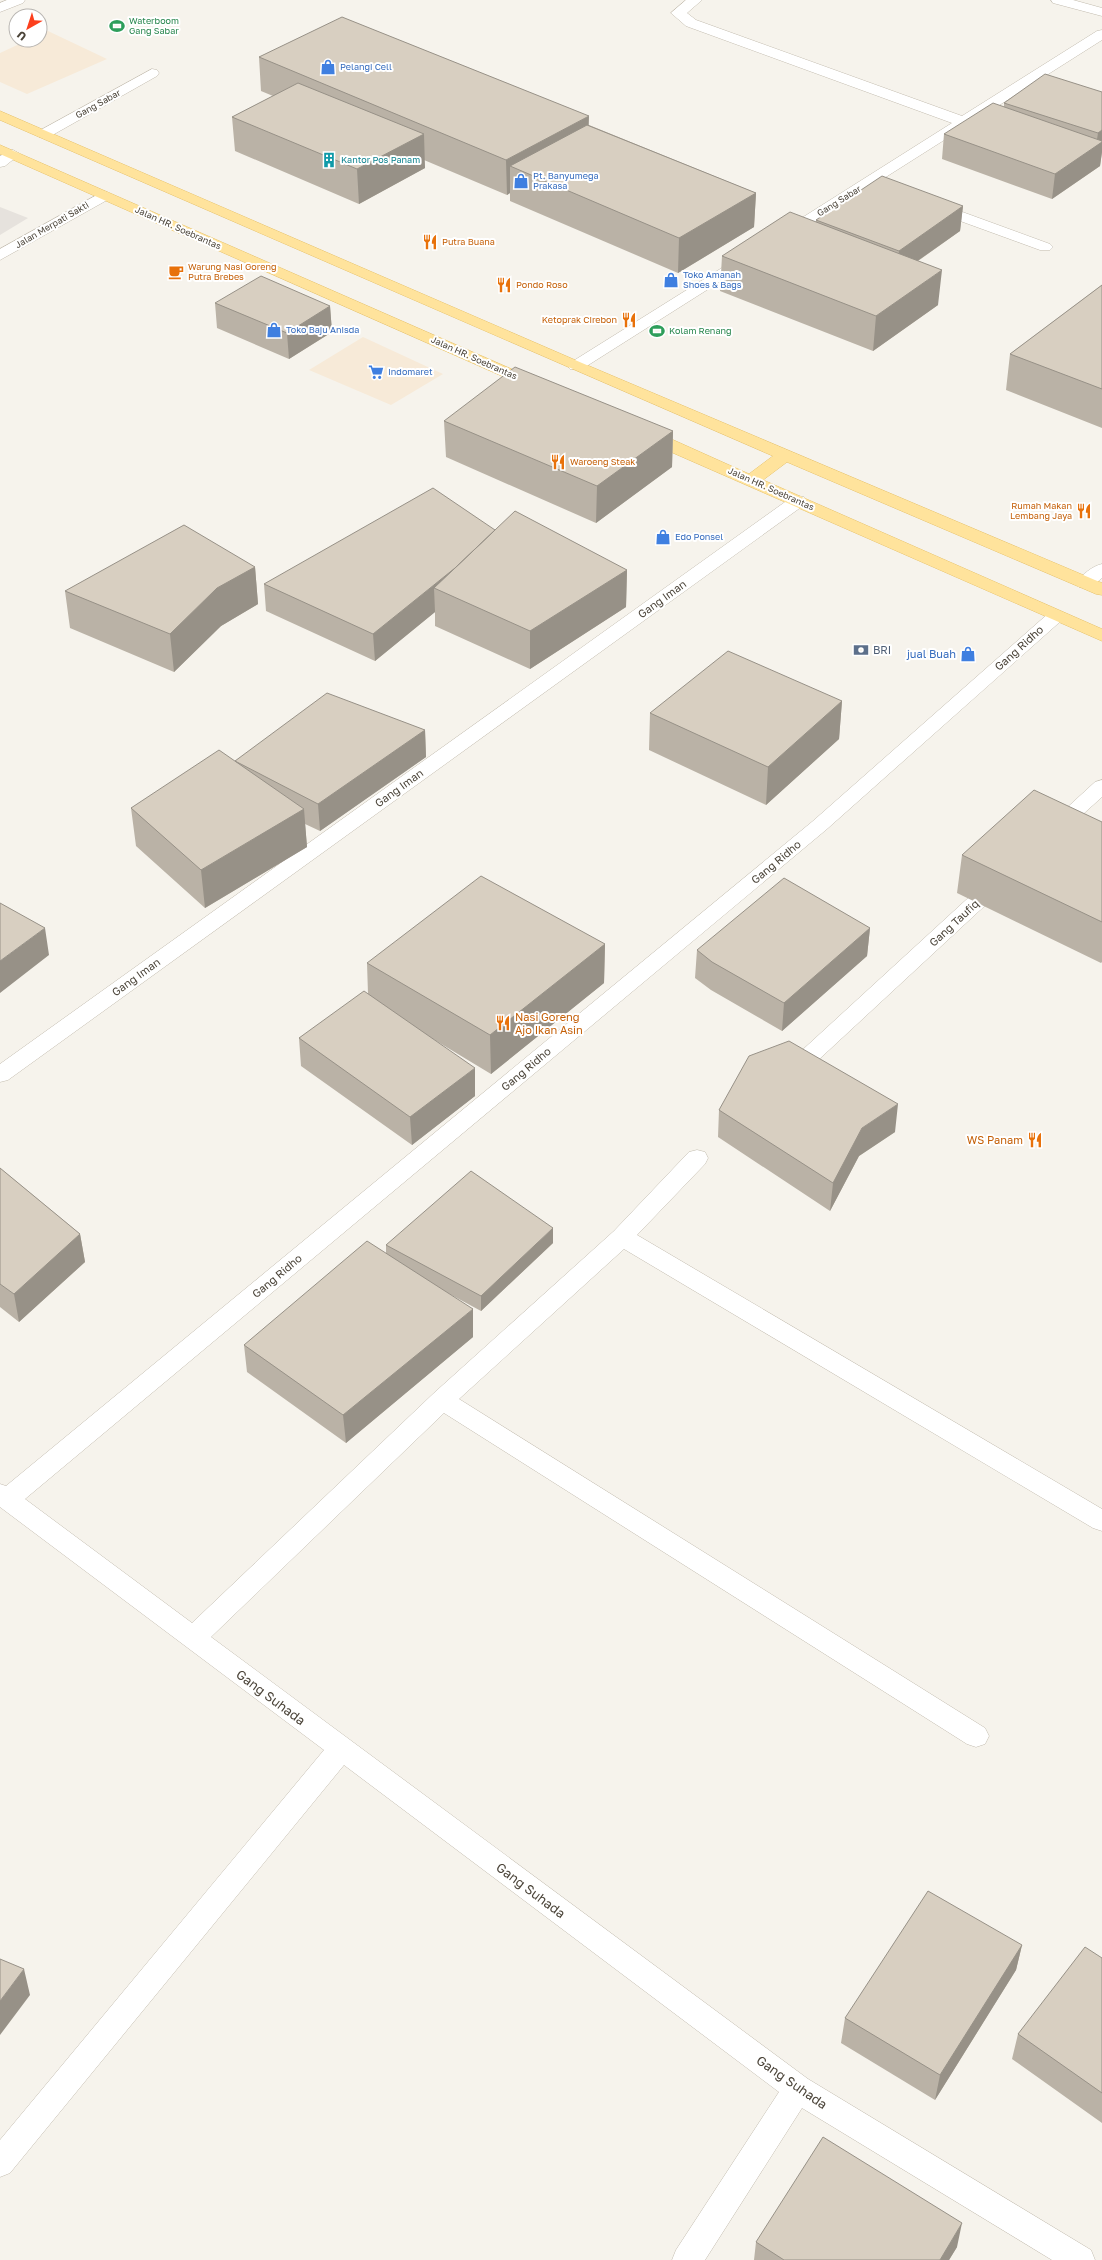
<svg xmlns="http://www.w3.org/2000/svg" width="1102" height="2260" viewBox="0 0 1102 2260" font-family="'Golos Text',sans-serif">
	<style>
		.commercial { fill: #f7ead8 }
		.industrial { fill: #e6e2dd }
		.lines { fill: none; stroke-linecap: round; stroke-linejoin: round }
		.service-casing { stroke: #c2bbae; stroke-width: 1 }
		.minor-casing { stroke: #c2bbae; stroke-width: 1 }
		.tertiary-casing { stroke: #c2bbae; stroke-width: 1 }
		.primary-casing { stroke: #e6c16a; stroke-width: 1 }
		.service { fill: #fff; fill-rule: evenodd }
		.minor { fill: #fff; fill-rule: evenodd }
		.tertiary { fill: #fff; fill-rule: evenodd }
		.primary { fill: #ffe39c; fill-rule: evenodd }
		.wall { fill: #bab2a6 }
		.shaded-wall { fill: #979187 }
		.building { fill: #d8cfc1; stroke: #979187 }
		.labels { text-anchor: middle; stroke-width: 4; stroke-linejoin: round; paint-order: stroke }
		.far-leisure-label { font-size: 9px; fill: #27864d; stroke: #fff; text-anchor: start }
		.far-shop-label { font-size: 9px; fill: #366cbe; stroke: #fff; text-anchor: start }
		.far-street-label { font-size: 9px; fill: #4b4439; stroke: #fff }
		.far-culture-label { font-size: 9px; fill: #0d838f; stroke: #fff; text-anchor: start }
		.far-food-label { font-size: 9px; fill: #c56008; stroke: #fff; text-anchor: start }
		.street-label { font-size: 11px; fill: #4b4439; stroke: #fff }
		.service-label { font-size: 11px; fill: #4e5e75; stroke: #fff; text-anchor: start }
		.shop-label { font-size: 11px; fill: #366cbe; stroke: #fff; text-anchor: end }
		.food-label { font-size: 11px; fill: #c56008; stroke: #fff; text-anchor: start }
		.near-street-label { font-size: 13px; fill: #4b4439; stroke: #fff }
	</style>
	<rect width="100%" height="100%" fill="#f6f3ec"/>
	<path class="commercial" d="M48,31L107,59L27,94L0,82V53L28,40H40V34Z
		M363,337L443,374L391,405L309,370Z"/>
	<path class="industrial" d="M0,207L28,218L0,235Z"/>
	<g class="lines">
		<g class="service-casing">
			<path id="service" d="M13,150L20,154L5,166L0,167V156Z
				M935,202L1050,244L1053,247L1050,250H1040L930,210L927,207L930,204Z"/>
		</g>
		<g class="minor-casing">
			<path id="minor" d="M686,0H702L687,13L696,20L962,116L1097,31L1102,30V40L788,239H778L775,236L778,233L952,123L686,26L671,13Z
				M1051,0H1073L1102,8V16L1053,3Z
				M152,69L157,70L159,73L157,76L49,137H39L37,134L39,131Z
				M104,191L109,193L112,196L109,199L0,260V249Z
				M746,254L751,256L754,259L751,262L582,369H570L568,366L570,363L741,256Z
				M798,496L804,497L807,501L804,505L8,1080L0,1082V1064L792,497Z
				M1102,564V578L1091,587H1079L1076,583C1082,575 1092,566 1102,564Z
				M1056,611L1062,612L1065,616L1062,620L827,829L25,1499L192,1623L434,1393L614,1231L689,1152L697,1150L705,1152L708,1158L705,1164L637,1235L1102,1509V1531L1093,1528L624,1249L459,1399L985,1728L989,1736L985,1744L976,1747L967,1744L444,1413L211,1637L808,2079L1091,2250L1095,2260H1052L802,2108L705,2260H672L676,2250L779,2092L344,1765L10,2173L0,2177V2140L324,1750L0,1507V1484L6,1486L813,821L1050,612Z
				M1102,780V797L1061,834L1054,836L1047,834L1044,830L1047,826L1095,782Z
				M998,875L1005,877L1008,882L1005,887L814,1064L806,1066L798,1064L795,1059L798,1054L991,877Z"/>
		</g>
		<g class="tertiary-casing">
			<path id="tertiary" d="M7,0H25L23,3L0,12V3Z"/>
		</g>
		<g class="primary-casing">
			<path id="primary" d="M0,111L582,363L1102,583V595L1096,594L787,462L763,480L1102,629V641L639,438L637,434L639,430H651L749,474L773,456L0,120Z
				M0,145L541,382L543,385L541,388H529L0,154Z"/>
		</g>
		<use href="#service" class="service"/>
		<use href="#minor" class="minor"/>
		<use href="#tertiary" class="tertiary"/>
		<use href="#primary" class="primary"/>
	</g>
	<path class="wall" d="M259,57L589,125L756,193L754,227L678,273L510,201V193L507,195L424,160L425,168L359,204L235,151L232,117L273,96L261,91Z
		M1102,92V152L1100,166L1052,199L942,159L944,134L1004,107V103Z
		M963,206L960,231L918,261L938,305L873,351L720,291L722,256L816,222V220Z
		M1102,285V428L1006,390L1010,354Z
		M215,303L330,306L332,332L289,359L217,328Z
		M444,421L673,431L672,467L596,523L446,457Z
		M495,530L627,570L626,607L530,669L435,626V612L375,661L266,611L264,584Z
		M255,567L258,604L221,626L174,672L70,628L65,591Z
		M842,701L839,739L766,805L649,750L650,713Z
		M425,730L426,757L320,831L305,824L307,847L205,908L136,846L131,808L235,761Z
		M1102,822V962L1101,963L957,893L962,855Z
		M870,928L867,956L782,1031L711,990L695,978L697,950Z
		M605,944L604,983L491,1074L433,1039L475,1096L412,1145L301,1066L299,1038L368,994L367,963Z
		M719,1110L895,1132L859,1156L830,1211L718,1137Z
		M0,1168L80,1234L85,1262L19,1322L0,1307Z
		M553,1243L481,1311L444,1291L473,1337L346,1443L247,1372L244,1345L386,1254V1245Z
		M1022,1945L1016,1970L935,2100L841,2043L845,2018Z
		M1102,1958V2123L1012,2059L1018,2034Z
		M756,2242L957,2247L949,2260H754Z"/>
	<path class="shaded-wall" d="M589,116L588,150L510,166V193L507,195L506,160Z
		M1102,130V152L1100,166L1052,199L1055,174L1096,146L1098,133Z
		M424,134L425,168L359,204L357,169Z
		M756,193L754,227L678,273L679,238Z
		M963,206L960,231L896,276L899,251Z
		M942,270L938,305L873,351L876,316Z
		M330,306L332,332L289,359L287,333Z
		M673,431L672,467L596,523L597,486Z
		M499,533L434,588L435,612L375,661L373,634Z
		M255,567L258,604L221,626L174,672L170,634L217,588Z
		M627,570L626,607L530,669V631Z
		M842,701L839,739L766,805L768,767Z
		M425,730L426,757L320,831L318,804Z
		M304,809L307,847L205,908L201,870Z
		M45,928L49,955L0,993V961Z
		M870,928L867,956L782,1031L784,1003Z
		M605,944L604,983L491,1074L490,1035Z
		M475,1068V1096L412,1145L410,1117Z
		M898,1104L895,1132L859,1156L830,1211L833,1183L862,1128Z
		M553,1228V1243L481,1311V1296Z
		M80,1234L85,1262L19,1322L14,1294Z
		M473,1309V1337L346,1443L343,1415Z
		M1022,1945L1016,1970L935,2100L940,2075Z
		M24,1969L30,1995L0,2035V2001Z
		M962,2223L957,2247L949,2260H940Z"/>
	<path class="building" d="M342,17L589,116L506,160L259,57Z
		M1045,74L1102,92V130L1098,133L1004,103Z
		M298,83L424,134L357,169L232,117Z
		M993,103L1102,141V142L1055,174L944,134Z
		M587,125L756,193L679,238L510,166Z
		M882,176L963,206L899,251L816,220Z
		M790,212L942,270L876,316L722,256Z
		M261,276L330,306L287,333L215,303Z
		M1102,285V389L1010,354Z
		M515,367L673,431L597,486L444,421Z
		M433,488L495,530L455,568L373,634L264,584Z
		M515,511L627,570L530,631L434,588Z
		M184,525L255,567L217,588L170,634L65,591Z
		M728,651L842,701L768,767L650,713Z
		M327,693L425,730L318,804L235,761Z
		M219,750L304,809L201,870L131,808Z
		M1034,790L1102,822V922L962,855Z
		M481,876L605,944L490,1035L367,963Z
		M784,878L870,928L784,1003L712,962L697,950Z
		M0,903L45,928L0,961Z
		M364,991L475,1068L410,1117L299,1038Z
		M789,1041L898,1104L862,1128L833,1183L719,1110L749,1056Z
		M0,1168L80,1234L14,1294L0,1284Z
		M471,1171L553,1228L481,1296L386,1245Z
		M367,1241L473,1309L343,1415L244,1345Z
		M928,1891L1022,1945L940,2075L845,2018Z
		M1085,1947L1102,1958V2093L1018,2034Z
		M0,1959L24,1969L0,2001Z
		M823,2137L962,2223L940,2260H784L756,2242Z"/>
	<defs>
		<g id="stadium-bare" transform="scale(1.2)"><path d="M0-5a6.5 5 0 1 0 0 10a6.5 5 0 1 0 0-10ZM-3.5-1.8h7v3.6h-7Z" fill="#2e9e5b" stroke="#fff" stroke-width="2.5" paint-order="stroke"/></g>
		<g id="shop-bare" transform="scale(1.2)"><path d="M-5-2.5h2.3a2.7 3.5 0 0 1 5.4 0H5L5.5 6h-11ZM-1.5-2.5h3a1.5 2.3 0 0 0-3 0Z" fill="#3f7fe0" stroke="#fff" stroke-width="2.5" paint-order="stroke"/></g>
		<g id="building-bare" transform="scale(1.2)"><path d="M-4-6H4V6H1V3H-1V6H-4ZM-2.5-4.3h1.7v1.8h-1.7ZM.8-4.3h1.7v1.8H.8ZM-2.5-1h1.7V.8h-1.7ZM.8-1h1.7V.8H.8Z" fill="#0f9aa8" stroke="#fff" stroke-width="2.5" paint-order="stroke"/></g>
		<g id="restaurant-bare" transform="scale(1.2)"><path d="M-5-6h1v4h1v-4h1v4h1v-4h1v5L-1.5 .5V6h-2V.5L-5-1ZM5-6V6H3V1.5H1.5Q1.5-4 5-6Z" fill="#e8710a" stroke="#fff" stroke-width="2.5" paint-order="stroke"/></g>
		<g id="cafe-bare" transform="scale(1.2)"><path d="M-5.5-4.5H6V0H3Q3 3.5 0 3.5H-2.5Q-5.5 3.5-5.5 0ZM3-3.2v2h1.7v-2ZM-6 4.5H4V6H-6Z" fill="#e8710a" stroke="#fff" stroke-width="2.5" paint-order="stroke"/></g>
		<g id="supermarket-bare" transform="scale(1.2)"><path d="M-6-5.5h2.5l.6 2H6L4.5 2H-2.5L-4.4-4H-6ZM-1.5 3.2a1.3 1.3 0 1 0 .1 0ZM3 3.2a1.3 1.3 0 1 0 .1 0Z" fill="#3f7fe0" stroke="#fff" stroke-width="2.5" paint-order="stroke"/></g>
		<g id="bank-bare" transform="scale(1.2)"><path d="M-6-4H6V4H-6ZM0-2.3a2.3 2.3 0 1 0 0 4.6a2.3 2.3 0 1 0 0-4.6Z" fill="#5c6f8a" stroke="#fff" stroke-width="2.5" paint-order="stroke"/></g>
	</defs>
	<g fill-rule="evenodd">
		<use href="#stadium-bare" x="117" y="26"/>
		<use href="#shop-bare" x="328" y="67"/>
		<use href="#building-bare" x="329" y="160"/>
		<use href="#shop-bare" x="521" y="181"/>
		<use href="#restaurant-bare" x="430" y="242"/>
		<use href="#cafe-bare" x="176" y="272"/>
		<use href="#shop-bare" x="671" y="280"/>
		<use href="#restaurant-bare" x="504" y="285"/>
		<use href="#restaurant-bare" x="629" y="320"/>
		<use href="#shop-bare" x="274" y="330"/>
		<use href="#stadium-bare" x="657" y="331"/>
		<use href="#supermarket-bare" x="376" y="372"/>
		<use href="#restaurant-bare" x="558" y="462"/>
		<use href="#restaurant-bare" x="1084" y="511"/>
		<use href="#shop-bare" x="663" y="537"/>
		<use href="#bank-bare" x="861" y="650"/>
		<use href="#shop-bare" x="968" y="654"/>
		<use href="#restaurant-bare" x="503" y="1023"/>
		<use href="#restaurant-bare" x="1035" y="1140"/>
	</g>
	<g class="labels">
		<g class="far-leisure-label">
			<text x="129" y="24">Waterboom<tspan x="129" dy="10">Gang Sabar</tspan></text>
			<text x="669" y="334">Kolam Renang</text>
		</g>
		<g class="far-shop-label">
			<text x="340" y="70">Pelangi Cell</text>
			<text x="533" y="179">Pt. Banyumega<tspan x="533" dy="10">Prakasa</tspan></text>
			<text x="683" y="278">Toko Amanah<tspan x="683" dy="10">Shoes &amp; Bags</tspan></text>
			<text x="286" y="333">Toko Baju Anisda</text>
			<text x="388" y="375">Indomaret</text>
			<text x="675" y="540">Edo Ponsel</text>
		</g>
		<g class="far-street-label">
			<text transform="translate(98 104) rotate(-29)" y="3">Gang Sabar</text>
			<text transform="translate(839 201) rotate(-32)" y="3">Gang Sabar</text>
			<text transform="translate(52 225) rotate(-30)" y="3">Jalan Merpati Sakti</text>
			<text transform="translate(178 228) rotate(24)" y="3">Jalan HR. Soebrantas</text>
			<text transform="translate(474 358) rotate(24)" y="3">Jalan HR. Soebrantas</text>
			<text transform="translate(771 489) rotate(24)" y="3">Jalan HR. Soebrantas</text>
		</g>
		<g class="far-culture-label">
			<text x="341" y="163">Kantor Pos Panam</text>
		</g>
		<g class="far-food-label">
			<text x="442" y="245">Putra Buana</text>
			<text x="188" y="270">Warung Nasi Goreng<tspan x="188" dy="10">Putra Brebes</tspan></text>
			<text x="516" y="288">Pondo Roso</text>
			<text x="617" y="323" text-anchor="end">Ketoprak Cirebon</text>
			<text x="570" y="465">Waroeng Steak</text>
			<text x="1072" y="509" text-anchor="end">Rumah Makan<tspan x="1072" dy="10">Lembang Jaya</tspan></text>
		</g>
		<g class="street-label">
			<text transform="translate(662 599) rotate(-36)" y="4">Gang Iman</text>
			<text transform="translate(1019 648) rotate(-42)" y="4">Gang Ridho</text>
			<text transform="translate(399 788) rotate(-36)" y="4">Gang Iman</text>
			<text transform="translate(776 862) rotate(-40)" y="4">Gang Ridho</text>
			<text transform="translate(954 923) rotate(-43)" y="4">Gang Taufiq</text>
			<text transform="translate(136 977) rotate(-36)" y="4">Gang Iman</text>
			<text transform="translate(526 1069) rotate(-40)" y="4">Gang Ridho</text>
			<text transform="translate(277 1276) rotate(-40)" y="4">Gang Ridho</text>
		</g>
		<g class="service-label">
			<text x="873" y="654">BRI</text>
		</g>
		<g class="shop-label">
			<text x="956" y="658">jual Buah</text>
		</g>
		<g class="food-label">
			<text x="515" y="1021">Nasi Goreng<tspan x="515" dy="13">Ajo Ikan Asin</tspan></text>
			<text x="1023" y="1144" text-anchor="end">WS Panam</text>
		</g>
		<g class="near-street-label">
			<text transform="translate(271 1697) rotate(37)" y="5">Gang Suhada</text>
			<text transform="translate(531 1890) rotate(37)" y="5">Gang Suhada</text>
			<text transform="translate(792 2082) rotate(35)" y="5">Gang Suhada</text>
		</g>
	</g>
	<g transform="translate(28 28) rotate(219)"><circle r="19" fill="#ffffff" stroke="#b7b4b0"/>
	<path d="M0-3L7 15L0 10L-7 15Z" fill="#fc3f1d"/>
	<text y="-6" font-size="11" font-weight="bold" text-anchor="middle" fill="#4b4439">U</text>
	</g>
</svg>
